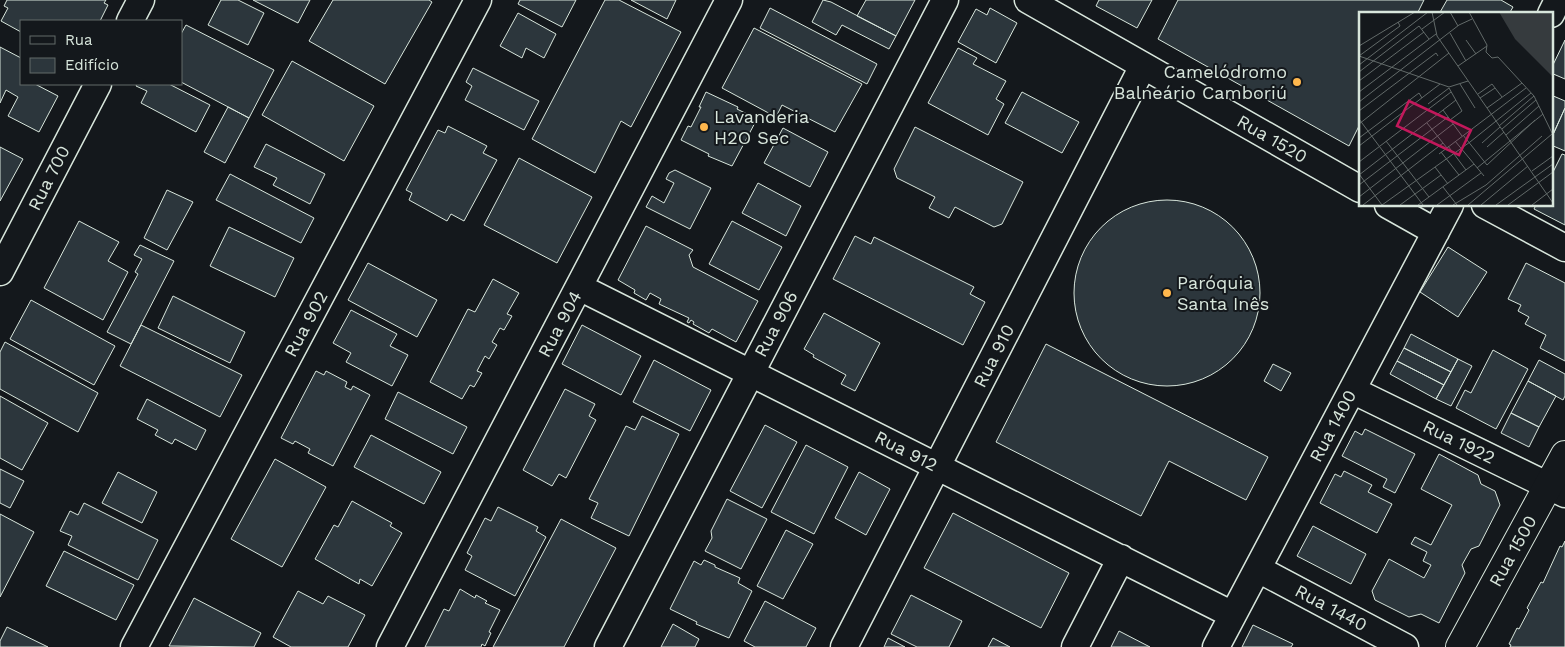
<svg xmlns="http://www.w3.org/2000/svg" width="1565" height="647" viewBox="0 0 1565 647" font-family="'Work Sans',sans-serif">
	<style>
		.building { fill: #2c363c; stroke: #d8e6dc }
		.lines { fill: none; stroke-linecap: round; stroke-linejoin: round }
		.street-casing { stroke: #d8e6dc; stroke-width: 29 }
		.secondary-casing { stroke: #d8e6dc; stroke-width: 30 }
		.street { stroke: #14181c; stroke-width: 26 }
		.secondary { stroke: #14181c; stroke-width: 28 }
		.poi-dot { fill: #ffb74d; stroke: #14181c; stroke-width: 2 }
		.labels { text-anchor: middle; stroke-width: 4; stroke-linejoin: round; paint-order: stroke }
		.poi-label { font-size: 18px; fill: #d8e6dc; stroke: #14181c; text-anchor: start }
		.street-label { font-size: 18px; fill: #d8e6dc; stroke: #14181c }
		.inset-road { fill: none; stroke: #626a69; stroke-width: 1 }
		.view { fill: #c2185b; fill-opacity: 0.15; stroke: #c2185b; stroke-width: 2.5 }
		.inset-edge { fill: none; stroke: #d8e6dc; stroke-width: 2.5 }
	</style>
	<rect width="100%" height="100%" fill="#14181c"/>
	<path class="building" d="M7,0H106L104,3L108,5L100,21H21V32L1,21L8,8L4,6Z
		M221,0H238L264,13L248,45L208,25Z
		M253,0H310L298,23Z
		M333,0H429L432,2L385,84L309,41Z
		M520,0H576L562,27L518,4Z
		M605,0H619L681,32L631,127L621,121L595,173L532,139Z
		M631,0H676L667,19Z
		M823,0L831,2L896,36L889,49L842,25L836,35L812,22Z
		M866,0H915L896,36L857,16Z
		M1099,0H1152L1137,28L1096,6Z
		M1178,0H1424L1417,14H1360V124L1349,146L1158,39Z
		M1447,0H1501L1513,7L1509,14H1439Z
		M770,8L877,64L867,84L760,28Z
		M990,8L1017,23L996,63L958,42L976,9L987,15Z
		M518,13L556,34L544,58L526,48L522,58L500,46Z
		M186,25L274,70L249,118L181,82V34Z
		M754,28L862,84L835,132L782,105L776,117L722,88Z
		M1565,40V79L1551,73V69Z
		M0,47L21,58V84H35L58,96L39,132L8,116L18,97L6,90L0,103Z
		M958,48L977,58L973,64L1006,81L996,99L1004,104L988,135L928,103Z
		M292,61L374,106L344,161L262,115Z
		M473,68L539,101L524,130L465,100L472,86L466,82Z
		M137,84H169L210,105L196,132L141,103L147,91L136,86Z
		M706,92L738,107L737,109L757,119L732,166L708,156L709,154L681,140L688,126L691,127L701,107H699Z
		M1022,92L1079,122L1062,153L1005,123Z
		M1551,95L1565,101V108L1551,139Z
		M228,107L249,118L225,163L204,152Z
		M1565,108V151L1551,145V139Z
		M448,126L487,146L483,153L497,160L464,221L451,214L447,221L409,200L412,193L406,190L438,130L445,133Z
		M915,127L1023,182L1002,224L994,227L955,207L949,218L929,208L935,197L897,178L894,169Z
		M783,128L828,152L810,187L764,163Z
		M266,144L325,174L310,204L273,185L277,178L254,167Z
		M0,147L23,159L0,201Z
		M1562,154L1565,155V225L1534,209L1536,205H1551V176Z
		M519,158L592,197L557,263L484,225Z
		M675,170L711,188L690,229L646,207L652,196L664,203L674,183L666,179L669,173Z
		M230,174L314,218L301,243L216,200Z
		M758,183L801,206L786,236L742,213Z
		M167,190L193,202L167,250L144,238Z
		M1074 293a93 93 0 1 1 186 0a93 93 0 1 1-186 0Z
		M79,221L119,242L108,261L128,272L103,320L44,288Z
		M732,221L782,247L759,290L709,264Z
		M646,226L693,250L689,255L693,267L758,301L736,342L712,329L709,333L693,324L694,322L691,320L689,323L687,322L689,318L659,304L661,299L650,293L646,300L634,293L635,290L618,280Z
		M229,227L294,258L275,297L210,266Z
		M855,236L871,244L874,237L974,287L970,294L985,302L963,345L833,279Z
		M140,245L174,261L131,344L107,332L138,274L135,272L142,259L134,255Z
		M1448,247L1487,272L1458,317L1420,292Z
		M368,263L437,300L417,337L348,300Z
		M1526,263L1565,283V361L1540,348L1546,335L1525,324L1529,317L1518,311L1521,305L1508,299Z
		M493,279L519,293L507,314L512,316L504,330L500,328L492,342L497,345L489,359L485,356L477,371L482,373L474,387L470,385L462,399L430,382L468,309L475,312Z
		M173,296L245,332L230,363L158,328Z
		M31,300L115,346L94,385L10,339Z
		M351,310L397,334L390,346L408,355L392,386L346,362L351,353L333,343Z
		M824,313L880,343L855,391L841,384L846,375L813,357L814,355L804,349Z
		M141,325L242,375L220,417L120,366Z
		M582,325L641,356L621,395L562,364Z
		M1411,334L1458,359L1451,372L1404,348Z
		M5,342L98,393L78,432L0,389V352Z
		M1046,344L1268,457L1246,500L1169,461L1141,516L996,442Z
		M1404,348L1451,372L1444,385L1397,361Z
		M1493,350L1528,369L1496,429L1456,408L1465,390L1471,393Z
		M1458,359L1472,366L1451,406L1436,399Z
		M654,360L711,390L690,431L633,402Z
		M1539,360L1565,374V396L1563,400L1528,381Z
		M1397,361L1444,385L1436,399L1390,374Z
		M1273,364L1291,373L1281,391L1264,381Z
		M316,371L324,375L326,371L347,382L345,387L351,390L353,386L370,395L333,466L308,453L310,449L295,441L293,444L281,438Z
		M1528,381L1556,396L1539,427L1511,413Z
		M565,389L595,404L589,416L596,420L566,478L559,474L552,486L523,470Z
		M398,392L467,427L453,454L385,419Z
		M0,396L48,423L22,470L0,458Z
		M147,399L206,430L196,450L175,439L172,444L155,435L158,430L137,419Z
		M1511,413L1539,427L1529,447L1501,433Z
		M642,416L679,434L629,536L591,518L598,503L589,499L626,426L635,430Z
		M765,425L797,442L762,508L730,491Z
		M1365,429L1415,454L1395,493L1383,487L1387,479L1342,456L1355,431L1362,435Z
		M371,435L441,472L424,504L354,467Z
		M806,445L848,467L814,534L771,512Z
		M1439,454L1478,475L1481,484L1495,491L1500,505L1479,546L1471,549L1462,565L1465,573L1439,623L1421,614L1409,617L1375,600L1372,591L1389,559L1424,578L1431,565L1423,561L1427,552L1411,544L1415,537L1431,545L1452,505L1421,489Z
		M275,459L326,487L282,567L231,539Z
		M0,469L24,481L10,508L0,503Z
		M1344,471L1372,485L1368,492L1392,504L1377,533L1320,503L1335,474L1341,477Z
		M118,472L157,492L142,523L102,503Z
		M859,472L890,489L866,535L835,518Z
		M727,499L767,519L741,569L705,551L712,538L711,531Z
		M352,501L392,523L390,526L402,533L372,586L360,579L359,584L315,559L334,525L338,527Z
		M84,503L158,540L138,580L68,545L72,536L60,531L70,511L78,515Z
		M498,507L538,527L536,531L546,537L515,596L465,570L472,556L467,553L485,518L491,521Z
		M953,513L1069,573L1041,628L924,568Z
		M0,514L34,532L0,597Z
		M561,519L616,548L564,647H493Z
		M1313,526L1366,554L1351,584L1297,556Z
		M786,530L813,544L783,599L757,586Z
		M1565,541V647H1510L1511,645L1509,644L1517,628L1519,629L1529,610L1527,608L1541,582L1543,583L1560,546L1562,547Z
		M64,551L134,585L116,620L46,586Z
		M704,560L715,565V567L740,578L738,583L752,591L729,638L696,624L697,622L670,609L694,561L701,565Z
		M460,589L475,598L476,595L487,601L485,603L500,610L489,632L491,633L485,646L482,644L481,647H425L444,609L449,611Z
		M298,591L323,604L328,596L365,615L348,647H291L273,637Z
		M911,595L962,621L949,647H917L891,634Z
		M194,598L261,633L254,647L169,646Z
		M765,601L816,628L806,647H755L744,641Z
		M673,624L699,639L695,647H661Z
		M1253,625L1293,644L1291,647H1242Z
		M7,627L48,647H0V641Z
		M1119,631L1150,647H1111Z
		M888,638L905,647H884Z
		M993,638L1010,647H988Z"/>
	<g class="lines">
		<g class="street-casing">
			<path id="street" d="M1028,0L1360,189
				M1551,14L1558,0
				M130,21L141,0
				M1388,205L1436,232
				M1485,205L1565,248
				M0,272L98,84
				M579,287L1233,615
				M1352,390L1565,494
				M1258,569L1405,647
				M134,647L478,0
				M390,647L729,0
				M608,647L945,0
				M844,647L1143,66
				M1075,647L1121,558
				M1216,647L1450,205"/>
		</g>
		<g class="secondary-casing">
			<path id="secondary" d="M1460,647L1565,455"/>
		</g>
		<use href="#street" class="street"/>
		<use href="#secondary" class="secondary"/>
	</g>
	<g class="poi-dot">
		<circle cx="1297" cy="82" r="5"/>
		<circle cx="704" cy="127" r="5"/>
		<circle cx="1167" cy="293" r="5"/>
	</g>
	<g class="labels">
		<g class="poi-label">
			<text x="1287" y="78" text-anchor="end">Camelódromo<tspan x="1287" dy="21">Balneário Camboriú</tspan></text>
			<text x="714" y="123">Lavanderia<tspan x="714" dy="21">H2O Sec</tspan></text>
			<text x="1177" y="289">Paróquia<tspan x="1177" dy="21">Santa Inês</tspan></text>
		</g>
		<g class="street-label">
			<text transform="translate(1272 139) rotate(30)" y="6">Rua 1520</text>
			<text transform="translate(49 178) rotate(-63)" y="6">Rua 700</text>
			<text transform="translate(306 324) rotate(-62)" y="6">Rua 902</text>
			<text transform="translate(560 324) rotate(-62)" y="6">Rua 904</text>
			<text transform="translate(776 324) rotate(-62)" y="6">Rua 906</text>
			<text transform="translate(994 356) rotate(-63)" y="6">Rua 910</text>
			<text transform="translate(1333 426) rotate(-62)" y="6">Rua 1400</text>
			<text transform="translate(1459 442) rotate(26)" y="6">Rua 1922</text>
			<text transform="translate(906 451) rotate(27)" y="6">Rua 912</text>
			<text transform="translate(1513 551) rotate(-61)" y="6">Rua 1500</text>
			<text transform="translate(1331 608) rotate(28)" y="6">Rua 1440</text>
		</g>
	</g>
	<g transform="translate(1359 12)">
		<rect width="194" height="194" fill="#14181c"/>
		<path d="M140,0H194V65L156,27Z" fill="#363b3e"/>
		<path class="inset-road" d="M73,0L78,24L194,191M91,0L99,14M110,0L128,33L127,40L133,46L139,45L175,84L194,123M63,17L86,0M91,21L107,49M107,28L117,42M0,34L56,0M0,44L41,14L39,10M0,44L90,75L109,69M0,53L69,0M99,54L128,34M0,60L60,14L70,27M0,69L65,20M101,72L116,96M90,76L103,99L91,108M0,80L77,22M119,82L133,72L143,85M121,86L136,76M0,90L100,13L113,7M69,92L90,76M128,96L163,71M84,98L103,124M0,99L77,41L79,44M0,107L64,193M68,111L88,136M0,112L90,41M140,114L175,84M143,117L177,88M104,123L128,153L176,108M147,123L180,94M0,126L60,81L63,86M27,129L70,185M96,129L125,164M123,131L141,115M0,134L81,72M89,134L107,158M128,135L145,120M82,140L100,163M80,142L167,76M0,150L92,80M76,155L89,172M118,156L184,102M173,159L194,144M0,162L23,193M0,163L97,88M0,173L89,105M84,175L98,193M0,185L94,112M4,193L84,131M23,193L111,130L172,81M41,193L82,163M59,193L115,152M78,193L122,161M94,193L127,173L183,124M109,193L193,122M122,193L169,154M137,193L194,152M149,193L194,160M173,193L194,177"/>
		<path class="view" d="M50,89L112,118L100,143L38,114Z"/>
		<rect width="194" height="194" class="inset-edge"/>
	</g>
	<rect x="20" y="20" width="162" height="65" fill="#14181c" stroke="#626a69"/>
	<rect x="30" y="36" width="25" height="8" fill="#14181c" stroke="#626a69"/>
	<text x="65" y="45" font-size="15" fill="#d8e6dc">Rua</text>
	<rect x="30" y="58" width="25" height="15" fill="#2c363c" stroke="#626a69"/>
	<text x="65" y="70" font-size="15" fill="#d8e6dc">Edifício</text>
</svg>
